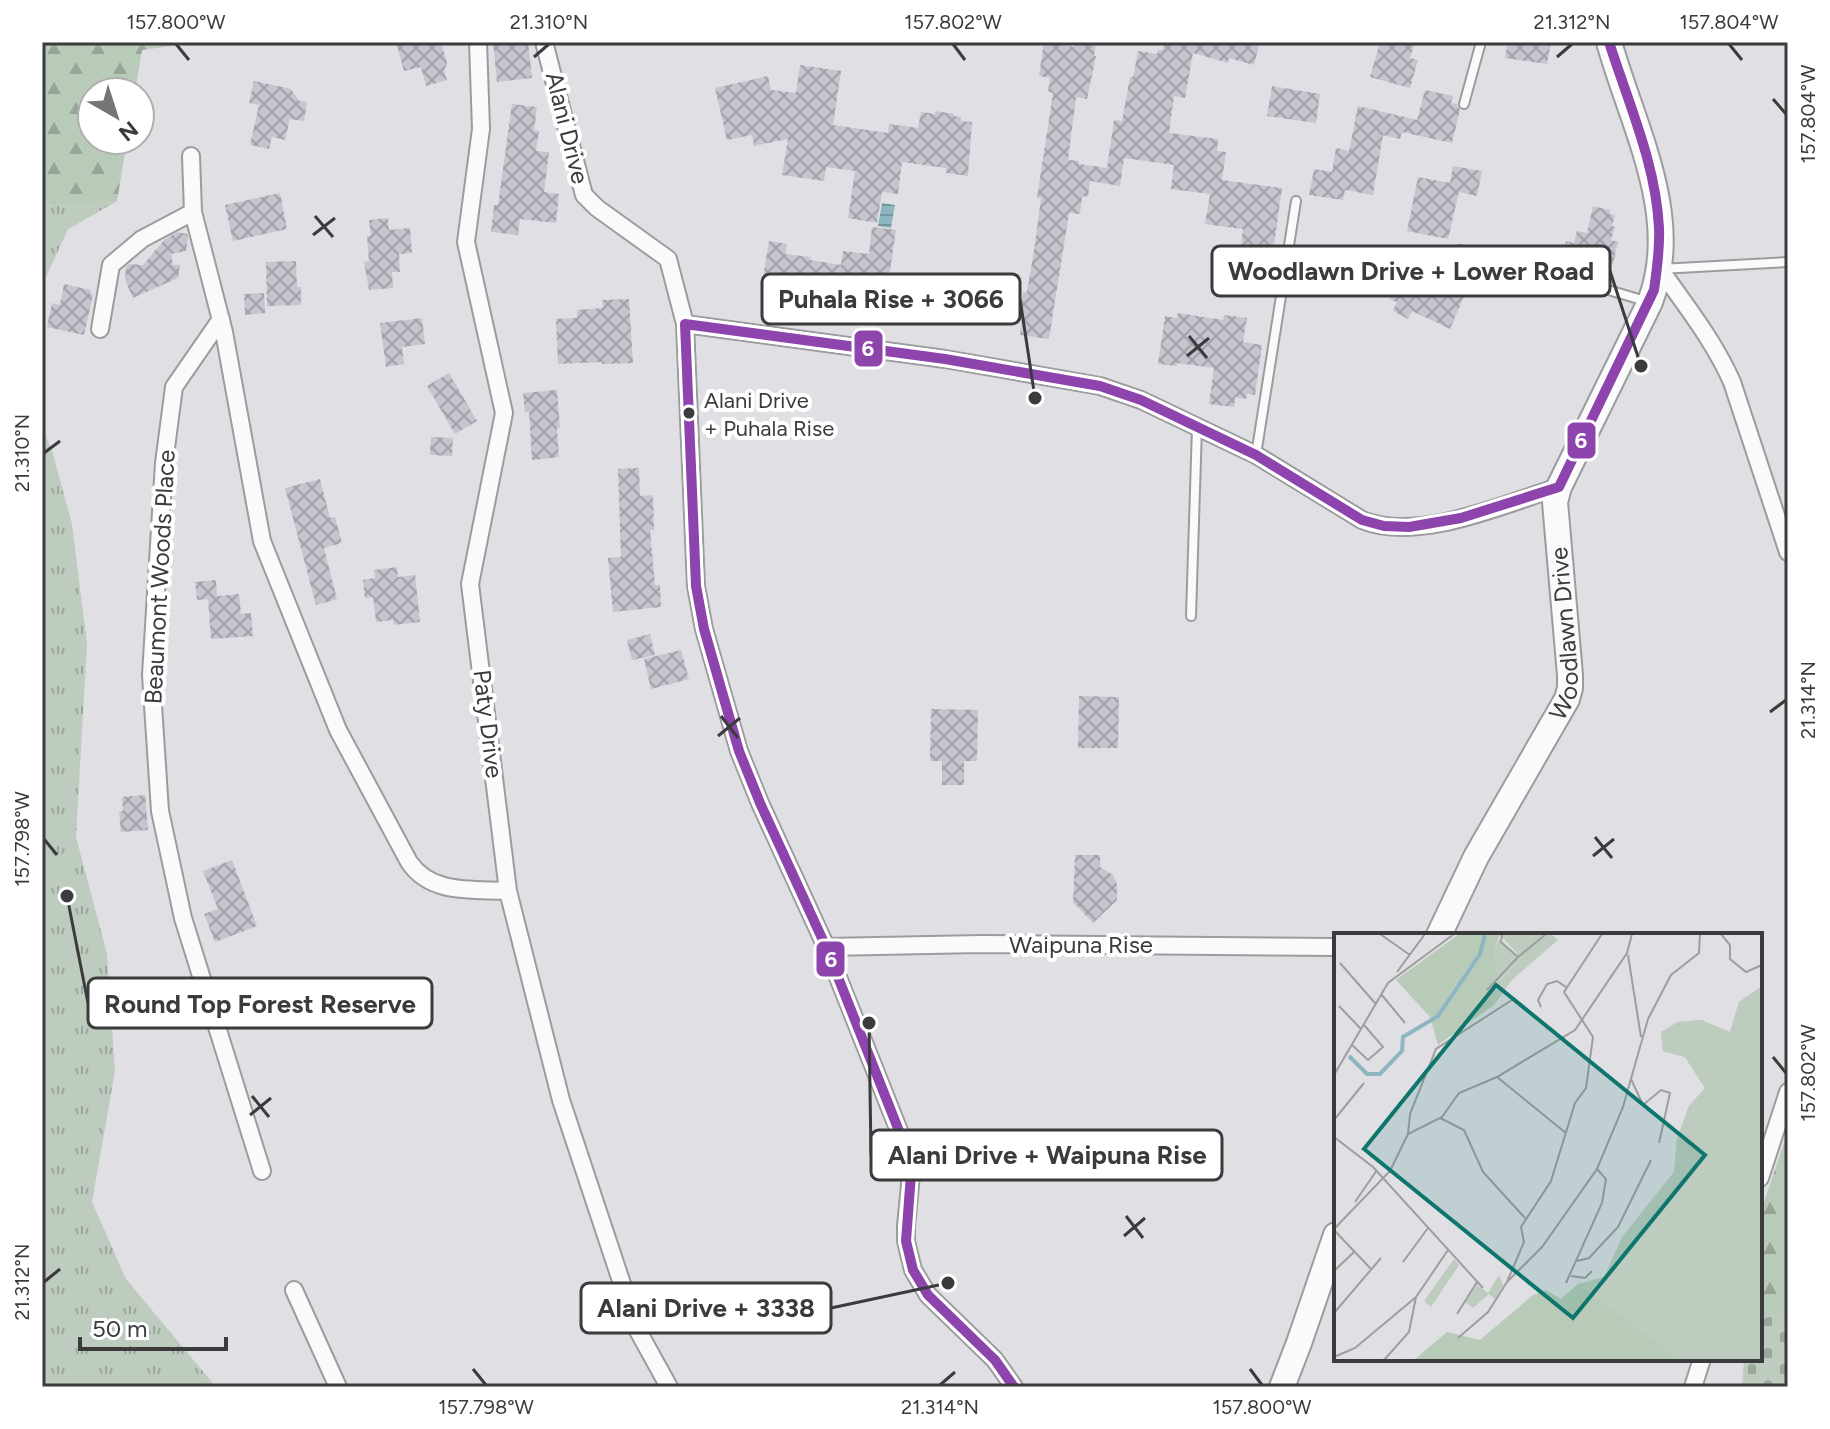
<svg xmlns="http://www.w3.org/2000/svg" width="1830" height="1429" viewBox="0 0 1830 1429" font-family="Figtree,sans-serif">
	<style>
		.forest { fill: url(#forest-firs) }
		.cemetery { fill: url(#cemetery-stones) }
		.park { fill: url(#park-tufts) }
		.water { fill: url(#water-rules) }
		.building { fill: url(#building-cross-hatch) }
		.lines { fill: none; stroke-linecap: round; stroke-linejoin: round }
		.lane-casing { stroke: #9c9c9f; stroke-width: 12 }
		.street-casing { stroke: #9c9c9f; stroke-width: 20 }
		.secondary-casing { stroke: #9c9c9f; stroke-width: 28 }
		.lane { stroke: #fafafb; stroke-width: 8 }
		.street { stroke: #fafafb; stroke-width: 16 }
		.secondary { stroke: #fafafb; stroke-width: 24 }
		.bus-1-casing { stroke: #fff; stroke-width: 16 }
		.bus-1 { stroke: #8e44ad; stroke-width: 10 }
		.ticks { fill: none; stroke: #3b3a3d; stroke-width: 3 }
		.bus-dot { fill: #3b3a3d; stroke: #fff; stroke-width: 3 }
		.labels { text-anchor: middle; stroke-width: 8; stroke-linejoin: round; paint-order: stroke }
		.bus-label { font-size: 22px; fill: #3b3a3d; stroke: #fff; text-anchor: start }
		.street-label { font-size: 24px; fill: #3b3a3d; stroke: #fff }
		.inset-river { fill: none; stroke: #8cb7c1; stroke-width: 4 }
		.inset-road { fill: none; stroke: #9e9ea1; stroke-width: 2 }
		.view { fill: #0f766e; fill-opacity: 0.15; stroke: #0f766e; stroke-width: 4 }
		.inset-edge { fill: none; stroke: #3b3a3d; stroke-width: 4 }
		.leader { fill: none; stroke: #3b3a3d; stroke-width: 3 }
		.callout-dot { fill: #3b3a3d; stroke: #fff; stroke-width: 3 }
		.callout { fill: #fff; stroke: #3b3a3d; stroke-width: 3 }
		.callout-label { font-size: 26px; text-anchor: middle; font-weight: bold; fill: #3b3a3d }
		.line-badge { stroke: #fff; stroke-width: 3 }
		.badge-label { font-size: 22px; text-anchor: middle; font-weight: bold; fill: #fff }
		.neatline { fill: none; stroke: #3b3a3d; stroke-width: 3 }
		.ticks-label { font-size: 20px; text-anchor: middle; fill: #3b3a3d }
	</style>
	<defs>
		<pattern id="forest-firs" width="22" height="20" patternUnits="userSpaceOnUse" patternTransform="scale(2)"><rect width="22" height="20" fill="#b8cbb8"/><path d="M5 1l3.5 6h-7zM16 11l3.5 6h-7z" fill="#97a697"/></pattern>
		<pattern id="cemetery-stones" width="16" height="16" patternUnits="userSpaceOnUse" patternTransform="scale(2)"><rect width="16" height="16" fill="#bdccbe"/><path d="M2 7V4a2 2 0 0 1 4 0v3zM10 15v-3a2 2 0 0 1 4 0v3z" fill="#9ba79c"/></pattern>
		<pattern id="park-tufts" width="24" height="20" patternUnits="userSpaceOnUse" patternTransform="scale(2)"><rect width="24" height="20" fill="#bdccbe"/><path d="M3 7l-1-3M5 7V3M7 7l1-3M15 17l-1-3M17 17v-4M19 17l1-3" fill="none" stroke="#9ba79c"/></pattern>
		<pattern id="water-rules" width="6" height="5" patternUnits="userSpaceOnUse" patternTransform="scale(2)"><rect width="6" height="5" fill="#8cb7c1"/><path d="M0 2.5h6" fill="none" stroke="#74969e"/></pattern>
		<pattern id="building-cross-hatch" width="8" height="8" patternUnits="userSpaceOnUse" patternTransform="scale(2)"><rect width="8" height="8" fill="#c6c4cf"/><path d="M0 0l8 8M0 8l8-8" fill="none" stroke="#a2a0a9"/></pattern>
	</defs>
	<rect width="100%" height="100%" fill="#e0e0e4"/>
	<path class="forest" d="M42,42H200L142,50L135,92H92V140H127L117,201L68,229L42,285Z
		M1788,1131V1310L1760,1320V1214Z"/>
	<path class="cemetery" d="M1788,1310V1387H1742L1744,1359H1760V1320Z"/>
	<path class="park" d="M117,201L68,229L42,285V204Z
		M42,425L53,454L72,524L87,644L76,837L107,954L115,1071L92,1202L126,1279L216,1387H42Z"/>
	<path class="water" d="M882,203L895,205L891,228L878,226Z"/>
	<path class="building" d="M396,42H441L447,63L444,71L447,80L426,86L421,67L404,71Z
		M493,42H528L532,78L497,82Z
		M1044,42L1075,47V42H1096L1094,56H1096L1087,99L1076,97L1068,160L1079,161V164L1107,168L1114,120L1122,121L1130,77H1133L1138,51L1157,54L1158,50H1163L1164,42H1260L1254,65L1229,58L1228,63L1193,53L1185,98L1174,96L1169,133L1218,139L1217,151L1226,152L1222,180L1282,188L1271,266L1239,261L1243,229L1205,224L1210,194L1171,189L1174,165L1124,158L1120,186L1090,181L1088,197L1082,196L1080,214L1069,213L1049,339L1020,335L1022,318H1019L1023,292H1027L1035,244L1041,198H1037L1053,93L1048,92L1050,78L1039,76Z
		M1380,42H1415L1410,58L1418,60L1410,88L1370,77Z
		M1508,42H1551L1547,64L1505,58Z
		M800,65L841,71L833,125L888,133L889,124L918,128L921,112L935,114V111L954,114V116L961,117V121L972,122L968,176L946,173V168L902,162L898,194L882,192L877,223L848,218L855,171L826,167L824,181L782,175L788,139L754,146L752,135L727,140L715,88L768,76L771,90L796,93Z
		M254,81L291,89L299,101L307,102L304,121L290,119L285,140L272,137L269,149L250,145L259,105L249,103Z
		M1272,86L1320,94L1316,123L1267,116Z
		M1425,90L1453,96L1451,103L1457,104L1460,110L1452,143L1402,132L1400,139L1383,135L1373,195L1345,190L1343,200L1309,195L1314,169L1332,172L1336,148L1349,151L1358,106L1417,120Z
		M512,104L537,107L534,130L539,131L536,151L549,152L544,192L559,194L556,223L520,219L518,235L491,232L494,205H498Z
		M1453,166L1482,171L1477,196L1459,192L1448,239L1407,231L1418,177L1450,183Z
		M280,193L287,229L233,241L225,205Z
		M1593,206L1610,210L1609,214L1615,215L1612,226L1615,227L1611,240L1618,242L1613,264L1602,261L1601,266L1586,262L1584,270L1560,264L1566,241L1574,243L1577,231L1587,233Z
		M388,218L389,230L410,228L412,253L399,254L400,272H392L393,288L369,290L364,262L369,261L367,236H371L369,220Z
		M872,227L896,230L882,326L834,320L837,297L802,292V290L762,284L769,241L787,244L785,254L811,257L810,260L841,265L843,251L869,254Z
		M178,232L187,234L188,238L186,251L171,254L173,265H180L178,278L133,298L125,280L126,267L129,264L143,265L165,239Z
		M296,261L297,287H301V305L267,306L266,262Z
		M1403,269L1416,275L1418,269L1444,281H1446L1451,270L1471,280L1450,329L1412,311L1408,319L1393,311L1397,302L1389,299Z
		M64,284L91,290L90,294L93,295L84,335L47,327L52,303L60,305Z
		M264,293L265,313L245,315L244,294Z
		M629,299L633,363L602,364V362L558,364L556,319L577,318V310L603,308L602,300Z
		M1178,313L1223,320L1224,315L1247,318L1243,342L1262,345L1255,395L1247,394L1246,399L1235,397L1234,407L1209,404L1214,368L1177,363V366L1158,364L1165,316L1177,318Z
		M422,318L425,344L402,347L404,364L386,367L380,323Z
		M449,373L477,421L455,434L427,386Z
		M557,390L560,428H557L559,457L532,460L529,412H525L523,393Z
		M431,437L453,438L452,456L430,455Z
		M639,468L640,496L653,495L654,530H650L655,585H660L661,607L613,612L608,558L621,557L618,469Z
		M320,479L330,518L335,517L342,543L324,548L337,599L316,605L285,488Z
		M397,567L398,577L415,575L420,622L394,625L393,620L376,622L373,597L365,598L363,580L375,578L374,570Z
		M216,580L217,596L239,594L241,614L251,613L253,636L211,639L208,599L197,600L195,582Z
		M650,634L655,655L632,660L627,640Z
		M681,650L689,679L651,689L644,659Z
		M1079,696L1119,697L1118,748H1078Z
		M931,709L978,710L977,761H964V785H942V761H930Z
		M145,795L148,830L121,832L119,811H123L122,797Z
		M1075,855H1100V867L1113,875L1117,884V900L1093,923L1073,902Z
		M232,860L257,926L215,942L204,914L218,909L203,871Z"/>
	<g class="lines">
		<g class="lane-casing">
			<path id="lane" d="M1464,104L1481,42
				M1460,250L1554,274L1649,302
				M1660,269L1788,262
				M1256,455L1296,201
				M1191,616L1197,427"/>
		</g>
		<g class="street-casing">
			<path id="street" d="M478,42L481,129L466,242L504,413L470,584L508,891L561,1100L637,1329L669,1387
				M544,42L584,195L597,208L668,259L685,324L696,586L704,629L739,751L760,803L826,947L905,1146L911,1174L906,1226V1241L913,1270L928,1295L995,1360L1014,1387
				M191,156L193,212L224,332L262,541L338,730L409,862C431,895 473,889 508,891
				M1660,269C1686,306 1714,341 1732,382L1788,552
				M221,319L174,387L164,463L151,675L160,811L183,918L262,1171
				M685,324L945,359L1100,386L1141,400L1256,455L1362,520C1418,543 1504,504 1559,487
				M100,329L111,265L142,239L193,212
				M826,947L981,944L1336,947
				M1760,1178L1788,1092
				M294,1290L338,1387
				M1693,1387L1702,1359"/>
		</g>
		<g class="secondary-casing">
			<g id="secondary">
				<path id="s1" d="M1439,935L1476,857L1567,699L1570,688V675L1555,502L1559,487L1650,302C1683,216 1632,125 1609,42"/>
				<path d="M1282,1387L1299,1343L1336,1235"/>
			</g>
		</g>
		<use href="#lane" class="lane"/>
		<use href="#street" class="street"/>
		<use href="#secondary" class="secondary"/>
		<g class="bus-1-casing">
			<path id="bus-1" d="M1014,1387L995,1360L928,1295L913,1270L906,1241L911,1174L905,1146L826,947L760,803L739,751L704,629L696,586L685,324L945,359L1100,386L1141,400L1256,455L1362,520L1384,526L1409,527L1461,518L1559,487L1654,290C1657,269 1660,249 1659,228C1656,164 1628,102 1609,42"/>
		</g>
		<use href="#bus-1" class="bus-1"/>
	</g>
	<path class="ticks" d="M176,44L189,60M953,44L965,60M1729,44L1742,60M534,57L549,44M1557,57L1572,44M1773,99L1786,114M315,216L333,237M313,235L335,218M1189,336L1207,358M1187,356L1209,338M44,453L60,441M1770,712L1786,700M721,716L738,738M718,736L740,718M1595,837L1612,858M44,839L57,855M1593,856L1614,839M1773,1057L1786,1073M252,1096L269,1117M250,1115L271,1098M1126,1216L1143,1238M1124,1236L1145,1218M44,1282L60,1269M473,1369L486,1385M1250,1369L1262,1385M940,1385L955,1372"/>
	<circle class="bus-dot" cx="689" cy="413" r="7"/>
	<g class="labels">
		<g class="bus-label">
			<text x="704" y="408">Alani Drive<tspan x="704" dy="28">+ Puhala Rise</tspan></text>
		</g>
		<g class="street-label">
			<text transform="translate(567 128) rotate(76)" y="8">Alani Drive</text>
			<text transform="translate(160 577) rotate(-87)" y="8">Beaumont Woods Place</text>
			<text dy="8" stroke="none"><textPath href="#s1" startOffset="334">Woodlawn Drive</textPath></text>
			<text transform="translate(488 724) rotate(83)" y="8">Paty Drive</text>
			<text x="1081" y="953">Waipuna Rise</text>
		</g>
	</g>
	<g transform="translate(1334 933)">
		<rect width="428" height="428" fill="#e0e0e4"/>
		<path d="M165,6L187,25L164,48L160,16ZM120,326L125,332L97,374L90,368ZM165,342L169,352L161,366L155,361L139,375L131,369L143,352L154,360Z" fill="#bdccbe"/>
		<path d="M125,1H166L160,16L164,48L154,59L161,71L104,112L96,84L62,47ZM428,53V427H80L113,399L146,407L199,362L212,357L227,366L244,351L270,344L289,303L340,239L343,206L355,173L371,155L351,124L329,118L327,99L344,89L367,87L396,99L405,69Z" fill="#b8cbb8"/>
		<path d="M165,1H217L224,7L178,47L161,71L154,59L187,25Z" fill="#bdccbe"/>
		<path d="M428,53V427H345L244,351L270,344L289,303L340,239L343,206L355,173L371,155L351,124L329,118L327,99L344,89L367,87L396,99L405,69Z" fill="#bdccbe"/>
		<path class="inset-river" d="M15,123L33,141H46L68,118L69,104L104,83L146,21L151,2"/>
		<path class="inset-road" d="M46,1L76,22M387,1L396,12V26L412,39L428,32M294,22L307,104M184,24L211,2M6,30L41,70M63,39L91,1M153,57L184,24L167,9L168,1M47,61L71,90M5,73L27,96M207,74L204,67L213,51L223,48L232,54M18,112L34,127L49,114L30,92M0,142L54,50L120,1M163,144L232,200M297,146L309,172L327,157L336,160L325,210M106,185L130,197L149,239L191,285M0,187L30,150M74,201L76,181L102,116L181,65M0,204L39,234L149,355M21,269L43,237M0,296L56,238L74,201L108,184L125,160L163,144L241,97L293,20L298,1M0,297L37,336M243,328L255,325L284,294L317,227M69,329L94,295M0,338L21,318M237,343L251,345L258,338M173,349L190,309L187,294L217,248L241,170L252,155L259,104L230,59L268,1M232,350L268,270L272,246L263,236M0,380L47,325M123,381L143,349M124,405L154,379L173,349L208,314L263,236L289,174L314,86L337,42L365,20L366,1M0,424L21,415L82,364L114,317M50,427L75,399L82,364"/>
		<path class="view" d="M162,52L371,222L239,385L30,216Z"/>
		<rect width="428" height="428" class="inset-edge"/>
	</g>
	<path class="leader" d="M1641 366L1610 271M1035 398L1020 299M67 896L88 1003M869 1023L871 1155M948 1283L831 1308"/>
	<g class="callout-dot">
		<circle cx="1641" cy="366" r="8"/>
		<circle cx="1035" cy="398" r="8"/>
		<circle cx="67" cy="896" r="8"/>
		<circle cx="869" cy="1023" r="8"/>
		<circle cx="948" cy="1283" r="8"/>
	</g>
	<g class="callout">
		<rect x="1212" y="246" width="398" height="50" rx="8"/>
		<rect x="762" y="274" width="258" height="50" rx="8"/>
		<rect x="88" y="978" width="344" height="50" rx="8"/>
		<rect x="871" y="1130" width="351" height="50" rx="8"/>
		<rect x="581" y="1283" width="250" height="50" rx="8"/>
	</g>
	<g class="callout-label">
		<text x="1411" y="280">Woodlawn Drive + Lower Road</text>
		<text x="891" y="308">Puhala Rise + 3066</text>
		<text x="260" y="1013">Round Top Forest Reserve</text>
		<text x="1047" y="1164">Alani Drive + Waipuna Rise</text>
		<text x="706" y="1317">Alani Drive + 3338</text>
	</g>
	<g class="line-badge">
		<rect x="853" y="329" width="31" height="39" rx="8" fill="#8e44ad"/>
		<rect x="1566" y="421" width="31" height="39" rx="8" fill="#8e44ad"/>
		<rect x="815" y="940" width="31" height="38" rx="8" fill="#8e44ad"/>
	</g>
	<g class="badge-label">
		<text x="868" y="356">6</text>
		<text x="1581" y="448">6</text>
		<text x="831" y="967">6</text>
	</g>
	<rect width="1830" height="1429" fill="none" stroke="#ffffff" stroke-width="88"/>
	<g transform="translate(116 116) rotate(141)"><circle r="38" fill="#ffffff" stroke="#b1b0b1" stroke-width="2"/>
	<path d="M0-6L14 30L0 20L-14 30Z" fill="#757477"/>
	<text y="-12" font-size="22" font-weight="bold" text-anchor="middle" fill="#3b3a3d">N</text>
	</g>
	<path d="M80 1337v12h146v-12" fill="none" stroke="#3b3a3d" stroke-width="4"/>
	<text x="92" y="1337" font-size="24" fill="#3b3a3d" stroke="#ffffff" stroke-width="6" paint-order="stroke">50 m</text>
	<rect x="44" y="44" width="1742" height="1341" class="neatline"/>
	<g class="ticks-label">
		<text x="176" y="29">157.800°W</text>
		<text x="549" y="29">21.310°N</text>
		<text x="953" y="29">157.802°W</text>
		<text x="1572" y="29">21.312°N</text>
		<text x="1729" y="29">157.804°W</text>
		<text transform="translate(1808 114) rotate(-90)" y="7">157.804°W</text>
		<text transform="translate(22 453) rotate(-90)" y="7">21.310°N</text>
		<text transform="translate(1808 700) rotate(-90)" y="7">21.314°N</text>
		<text transform="translate(22 839) rotate(-90)" y="7">157.798°W</text>
		<text transform="translate(1808 1073) rotate(-90)" y="7">157.802°W</text>
		<text transform="translate(22 1282) rotate(-90)" y="7">21.312°N</text>
		<text x="486" y="1414">157.798°W</text>
		<text x="940" y="1414">21.314°N</text>
		<text x="1262" y="1414">157.800°W</text>
	</g>
</svg>
